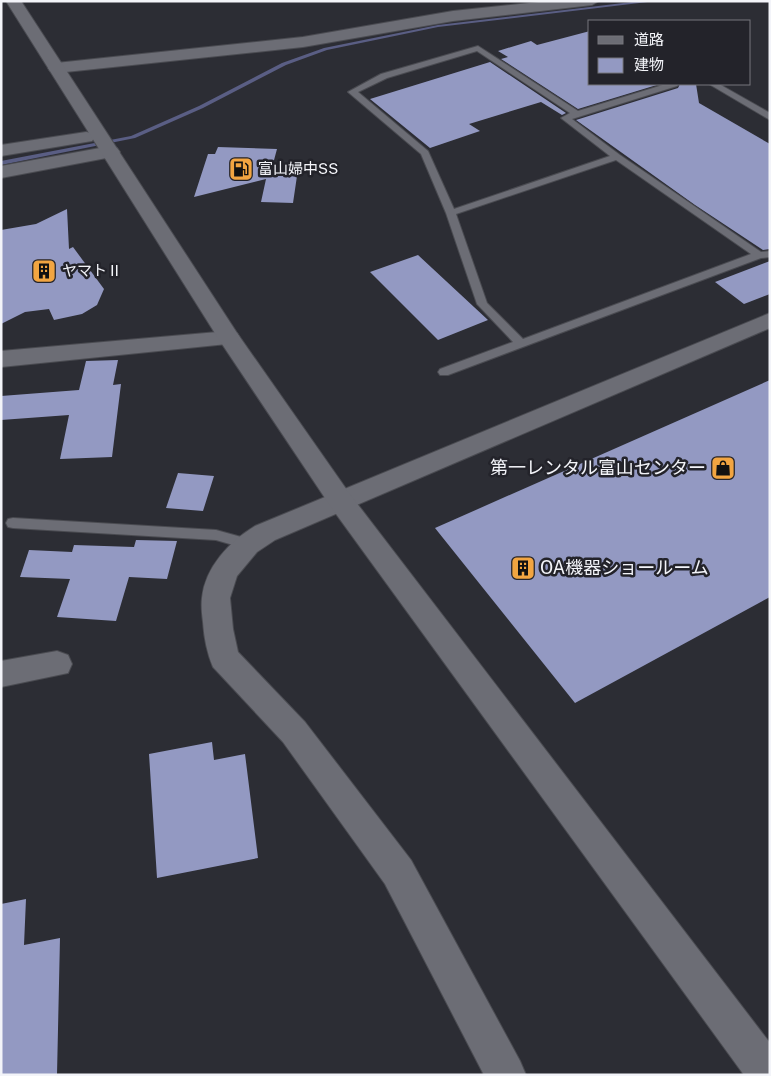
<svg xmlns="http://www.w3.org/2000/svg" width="771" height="1076" viewBox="0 0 771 1076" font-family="'Public Sans','Noto Sans JP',sans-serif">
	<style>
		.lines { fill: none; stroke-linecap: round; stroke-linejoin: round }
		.stream { fill: #5a5e84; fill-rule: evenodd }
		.building { fill: #9399c2 }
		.service-casing { stroke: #4a4b51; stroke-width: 2 }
		.minor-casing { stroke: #4a4b51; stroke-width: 2 }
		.tertiary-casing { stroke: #4a4b51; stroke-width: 2 }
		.service { fill: #6c6d75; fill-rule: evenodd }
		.minor { fill: #6c6d75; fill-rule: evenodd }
		.tertiary { fill: #6c6d75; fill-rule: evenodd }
		.labels { text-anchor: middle; stroke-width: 5; stroke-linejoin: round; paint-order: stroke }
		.far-poi-label { font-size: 15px; fill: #f3f4f9; stroke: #23232a; text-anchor: start }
		.poi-label { font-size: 18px; fill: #f3f4f9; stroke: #23232a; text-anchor: end }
	</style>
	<rect width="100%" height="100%" fill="#2c2d34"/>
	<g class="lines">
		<path class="stream" d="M640,1H656L438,27L327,50L286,65L203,108L135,138L1,165V161L131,136L199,106L282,63L324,48L438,25Z"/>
	</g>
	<path class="building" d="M590,31V84H660L578,109L501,59L508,57L498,51L531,41L537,45Z
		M490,62L566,113L562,115L541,102L469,124L480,131L430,148L370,99Z
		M680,84H696L699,103L770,144V249L763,250L695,205L576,120L678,88Z
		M218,147L277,149L270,175L297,176L293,203L261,202L266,179L194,197L208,154H215Z
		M67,209L69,249L73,247L104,289L97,305L82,314L54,320L49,309L25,312L1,324V230L36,224Z
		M418,255L488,320L438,340L370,272Z
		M770,261V294L744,304L715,282Z
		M118,360L113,385L121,384L112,457L60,459L69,415L1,420V396L79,390L86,361Z
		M770,380V597L575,703L435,528Z
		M178,473L214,476L203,511L166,508Z
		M136,540L177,541L167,579L129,577L116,621L57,617L70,579L20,577L29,550L72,552L74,545L134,547Z
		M212,742L214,760L245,754L258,858L157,878L149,754Z
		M26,899L24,945L60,938L57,1075H1V904Z"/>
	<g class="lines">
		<g class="service-casing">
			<path id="service" d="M478,46L578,111L666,84H678L677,86L572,119L620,155L761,252L770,251V257L761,258L448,375H440L438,372L440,369L513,342L477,304L446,213L421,154L348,92L381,74ZM477,51L570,113L561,118L610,156L454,209L428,151L358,92L387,78ZM616,160L751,254L523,339L487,303L456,214Z
				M709,84H719L770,113V120Z
				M13,518L216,530L252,540L254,544L252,548L247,549L216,540L13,528L8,527L6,523L8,519Z"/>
		</g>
		<g class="minor-casing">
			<path id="minor" d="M548,1H599L592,5L453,21L303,47L56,73L50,71L48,68L50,65L56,63L303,37L453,11Z
				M86,132L92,133L95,137L92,141L1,156V145Z
				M111,146L117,148L120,152L117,156L1,178V166Z
				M770,313V328L275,540L257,552L237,576L230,598L233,629L238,652L305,722L411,860L520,1061L526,1075H484L385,884L283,742L213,667C207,653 204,637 203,622C202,614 201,606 202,598C205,567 230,541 255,526Z
				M229,331L237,333L240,338L237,343L1,367V351Z
				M57,651L68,655L72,664L68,673L1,687V661Z"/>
		</g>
		<g class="tertiary-casing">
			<path id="tertiary" d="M6,1H21L237,333L349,493L770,1043V1075H744L331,507L218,338Z"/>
		</g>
		<use href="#service" class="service"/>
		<use href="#minor" class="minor"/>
		<use href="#tertiary" class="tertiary"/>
	</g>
	<defs>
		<g id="fuel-square" transform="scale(1.25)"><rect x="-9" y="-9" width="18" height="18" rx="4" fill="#f2a541" stroke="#23232a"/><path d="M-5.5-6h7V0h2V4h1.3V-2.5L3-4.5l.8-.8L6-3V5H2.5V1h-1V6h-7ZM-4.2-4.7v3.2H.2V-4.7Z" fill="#111"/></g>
		<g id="building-square" transform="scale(1.25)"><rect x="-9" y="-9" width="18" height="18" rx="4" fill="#f2a541" stroke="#23232a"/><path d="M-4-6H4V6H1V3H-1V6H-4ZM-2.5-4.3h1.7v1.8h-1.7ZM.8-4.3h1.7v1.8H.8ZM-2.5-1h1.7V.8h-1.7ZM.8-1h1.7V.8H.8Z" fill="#111"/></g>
		<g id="shop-square" transform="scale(1.25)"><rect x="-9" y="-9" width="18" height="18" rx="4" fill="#f2a541" stroke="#23232a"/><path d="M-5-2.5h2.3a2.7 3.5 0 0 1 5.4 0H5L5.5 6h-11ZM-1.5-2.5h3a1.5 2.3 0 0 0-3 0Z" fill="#111"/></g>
	</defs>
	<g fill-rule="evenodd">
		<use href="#fuel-square" x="241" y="169"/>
		<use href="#building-square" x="44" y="271"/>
		<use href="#shop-square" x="723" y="468"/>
		<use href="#building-square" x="523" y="568"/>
	</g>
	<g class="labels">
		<g class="far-poi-label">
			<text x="258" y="174">富山婦中SS</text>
			<text x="62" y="276">ヤマトⅡ</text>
		</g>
		<g class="poi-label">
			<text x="706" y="474">第一レンタル富山センター</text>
			<text x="540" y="574" text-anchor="start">OA機器ショールーム</text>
		</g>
	</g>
	<rect width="771" height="1076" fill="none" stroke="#f3f4f9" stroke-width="5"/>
	<rect x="588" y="20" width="162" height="65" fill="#23232a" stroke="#76777d"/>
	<rect x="598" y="36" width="25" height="8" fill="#6c6d75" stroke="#76777d"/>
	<text x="634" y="45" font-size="15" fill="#f3f4f9">道路</text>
	<rect x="598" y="58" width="25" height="15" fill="#9399c2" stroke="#76777d"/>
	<text x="634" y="70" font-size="15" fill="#f3f4f9">建物</text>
</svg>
